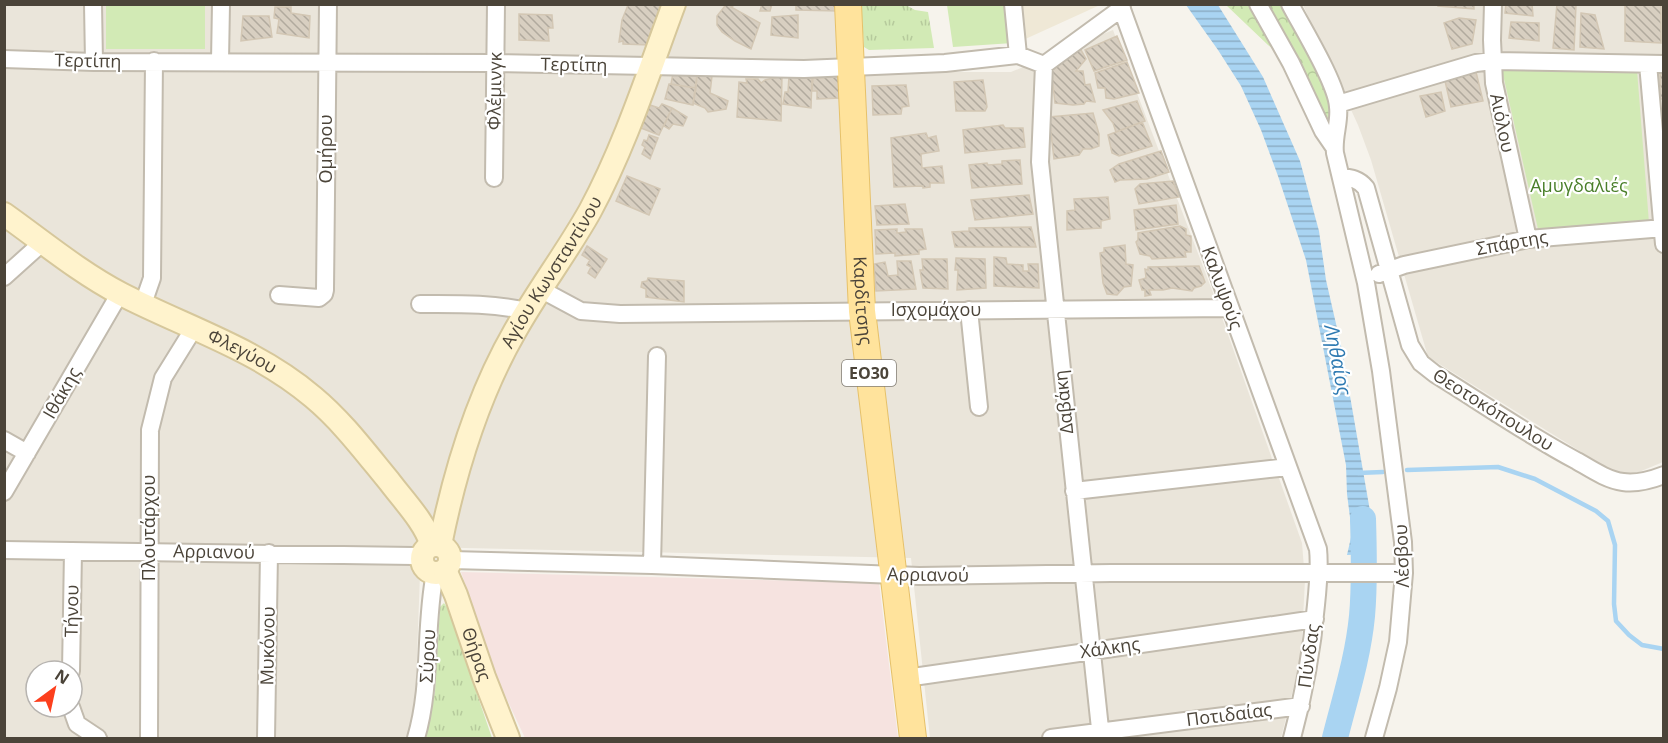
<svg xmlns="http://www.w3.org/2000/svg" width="1668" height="743" viewBox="0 0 1668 743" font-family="'Open Sans',sans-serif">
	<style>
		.residential { fill: #eae5da; fill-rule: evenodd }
		.education { fill: #efe8d6 }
		.medical { fill: #f6e3e0 }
		.grass { fill: url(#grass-tufts) }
		.forest { fill: url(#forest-crowns) }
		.park { fill: #d2eab5 }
		.water { fill: url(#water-rules) }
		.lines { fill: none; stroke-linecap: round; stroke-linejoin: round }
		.stream { stroke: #a9d4f2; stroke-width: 4.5 }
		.river { stroke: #a9d4f2; stroke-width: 26 }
		.building { fill: url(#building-back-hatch); stroke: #d3c7b4; stroke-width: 1.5 }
		.street-casing { stroke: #c2bbae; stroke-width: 20 }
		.secondary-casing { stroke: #d6c79b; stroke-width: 26 }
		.primary-casing { stroke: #e6c16a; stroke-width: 28 }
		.street { stroke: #fff; stroke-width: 16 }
		.secondary { stroke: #fff3cd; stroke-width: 22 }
		.primary { stroke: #ffe39c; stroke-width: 26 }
		.labels { text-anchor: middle; stroke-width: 4.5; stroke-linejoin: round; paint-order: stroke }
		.shield { fill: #fff; stroke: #817c74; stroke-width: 1.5 }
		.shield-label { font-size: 16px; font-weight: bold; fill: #4b4439 }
		.street-label { font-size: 18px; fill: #4b4439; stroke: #fff }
		.park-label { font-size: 18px; fill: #4a7f2a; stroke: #fff }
		.water-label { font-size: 20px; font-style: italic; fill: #2e7ab2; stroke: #fff }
	</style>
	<defs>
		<pattern id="grass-tufts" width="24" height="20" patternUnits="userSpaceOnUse" patternTransform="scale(1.5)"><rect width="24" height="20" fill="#d2eab5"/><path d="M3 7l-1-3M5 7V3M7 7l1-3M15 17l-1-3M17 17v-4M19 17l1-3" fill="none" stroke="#b6ca9c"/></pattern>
		<pattern id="forest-crowns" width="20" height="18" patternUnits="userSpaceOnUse" patternTransform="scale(1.5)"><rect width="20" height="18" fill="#d2eab5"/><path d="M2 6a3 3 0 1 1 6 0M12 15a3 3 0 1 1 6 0" fill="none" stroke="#b6ca9c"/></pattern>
		<pattern id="water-rules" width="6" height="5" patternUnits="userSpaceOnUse" patternTransform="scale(1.5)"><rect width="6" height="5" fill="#a9d4f2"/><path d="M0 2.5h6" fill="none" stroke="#8caec5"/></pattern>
		<pattern id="building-back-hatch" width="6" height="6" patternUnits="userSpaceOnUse" patternTransform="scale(1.5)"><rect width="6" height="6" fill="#d8cfc1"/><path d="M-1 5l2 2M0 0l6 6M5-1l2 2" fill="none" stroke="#b1aa9e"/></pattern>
	</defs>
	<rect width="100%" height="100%" fill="#f6f3ec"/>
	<path class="residential" d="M4,5H839L845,72H1011L1113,30L1215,298L1302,543L1305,580L1301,657L1281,738H930L911,558L421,547L415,711L408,738H5ZM36,671H72V707H36Z
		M1303,5H1663V462L1639,472L1620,476L1428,357L1371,160L1358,125Z"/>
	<path class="education" d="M1100,4V5L1021,41L1017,5Z"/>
	<path class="medical" d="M461,572L879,583L898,738H525L499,682Z"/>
	<path class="grass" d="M861,5H906L915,10L928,12L934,48L869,50L864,47Z
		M444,603L448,609L492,738H425L435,691L440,607Z"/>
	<path class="forest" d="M1226,5H1287L1330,92V122L1327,125L1299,71L1268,45Z"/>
	<path class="park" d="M106,5H205V49H106Z
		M947,5H1009L1013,43L953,47Z
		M1502,70H1637L1649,223L1538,229Z"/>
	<path class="water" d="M1186,5H1218L1263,77L1300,161L1319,231L1326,280L1342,350L1370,511L1373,554L1347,555L1352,533L1347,494L1346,465L1306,260L1278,176L1261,130L1241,86L1218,50Z"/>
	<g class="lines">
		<path class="stream" d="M1407,470L1498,467L1535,479L1596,511L1608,521L1615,545L1614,604L1616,621L1629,635L1642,645L1664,649
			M1358,473L1383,472"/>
		<path class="river" d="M1335,738C1345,698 1358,658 1362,616C1365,584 1364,551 1363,519"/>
	</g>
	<path class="building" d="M631,4H666L656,28L651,29L649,45L623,44V41L619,42L622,20L628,5Z
		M721,4H736L731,7L760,23L751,49L735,41L722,32L717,25V16L725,6Z
		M762,4H772L770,11H760Z
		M796,4H837L838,11L796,10Z
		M1438,4H1474V9L1438,6Z
		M1506,4H1532L1533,16L1505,13Z
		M1557,4L1576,5L1574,50L1553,48Z
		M1625,4L1661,5V43L1625,41Z
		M275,7H291V13L310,16L309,38L277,33L279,19L274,18Z
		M1581,13L1595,15L1604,49L1580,47Z
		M519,14L552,15L553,28H548L549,41L519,40Z
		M798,15V38L771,35L772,17Z
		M243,16H269L272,37L241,41Z
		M1459,18L1476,20L1472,44L1452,49L1444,23Z
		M1511,22L1539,23V41L1509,38Z
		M1117,36L1127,60L1094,71L1085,50Z
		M1080,48L1086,59L1076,71H1083L1085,85L1090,84L1095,102L1086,101L1084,104L1073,105L1055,103L1051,68Z
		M1127,62L1139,93L1114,99L1106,98L1105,88H1098L1095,73Z
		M1660,70H1664V99H1660Z
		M1476,72L1483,101L1451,107L1445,81Z
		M673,73L697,75L696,88L671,84Z
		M697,75L712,76L710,93L728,101L726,109L708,112L705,108L693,103Z
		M782,76L781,121L737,117L739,82L747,83L746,79H758L761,83L765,80Z
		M789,76L812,78L811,108L783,104L785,92H788Z
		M838,77L840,98L817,99V91H812L813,78Z
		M983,80L987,107L985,111H956L954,82Z
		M983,80L987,107L985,111H956L954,82Z
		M669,84L696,88L693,105L665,99Z
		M906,85L909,106L902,107L901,114L873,115L872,86Z
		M1441,92L1445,111L1426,117L1420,96Z
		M1137,101L1145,121L1116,132L1113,123L1103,110Z
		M662,104L672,108L659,135L641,128L650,105L659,108Z
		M672,108L687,117L683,126L673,124L669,129L664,126Z
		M1093,113L1099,134V146L1091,149H1083L1079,155L1054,159L1049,117Z
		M1139,123L1143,124L1152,146L1119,156L1112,153L1108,135Z
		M1003,125L1005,128H1023L1025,147L965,153L963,130Z
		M926,133L928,138L936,136L939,151L921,154L922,168L942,166L944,183H930V187L923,188V186L894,187L891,138Z
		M649,135L658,138L650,159L642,154L645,147L642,145L644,140L647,141Z
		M1161,151L1169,172L1147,179L1120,180L1115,182L1110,170L1119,164Z
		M1020,160L1022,184L972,188L969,165L987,163L988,165L1002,164V161Z
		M627,176L660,189L649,215L616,201Z
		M1173,181L1179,197L1139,204L1135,189L1140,184Z
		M1029,195L1033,214L975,220L971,200Z
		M1108,197L1110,219L1101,221V228L1067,230V211L1075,210L1074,199Z
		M905,204L909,224L877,225L875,206Z
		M1176,205L1178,224L1136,230L1134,210Z
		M1180,226L1186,229V235L1191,236V252H1185L1186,257L1152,259L1150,256L1140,254L1136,242L1138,240V233Z
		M1031,227L1036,247H955L952,232L969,231V228Z
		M897,229V233L906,232L905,229H922L926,249L919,250V254L895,256V253L876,254L875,230Z
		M1125,245L1126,264L1133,265L1131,286L1124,287L1117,295L1107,294L1103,283L1100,253L1104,252V248Z
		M587,246L607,259L595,278L588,273L591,267L587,265L590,260L582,255Z
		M994,257L1006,258L1007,264L1023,265V271H1029L1028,264H1038L1039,288L994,286Z
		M956,258L985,259L986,288L957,290L958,270H955Z
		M922,259H947L948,289L923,288L920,270H923Z
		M897,261H911L916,289L876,291L874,264L885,262L888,276L898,275Z
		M1199,266L1205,282L1201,286L1194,288L1192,291L1172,288L1163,290H1149L1151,295L1145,296V290H1142L1139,280L1146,278L1145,269L1148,270V267Z
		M648,278L684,281V302L646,297V289L641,287L642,282L647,281Z"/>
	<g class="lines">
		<g class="street-casing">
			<path id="street" d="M93,4L94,62
				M1013,4L1018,55
				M1120,4L1318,549C1320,567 1318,586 1316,605C1312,651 1304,694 1292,738
				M1258,4L1291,63L1323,131L1334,147
				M1290,4C1302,27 1337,84 1338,107C1340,122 1333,137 1335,153L1366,283L1381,371L1403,542L1404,573L1398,642L1388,688L1374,738
				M1493,4L1492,40L1494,83L1528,239
				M4,59L94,62L496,63L804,69L945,63L1018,55L1044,65L1122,8
				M220,61L221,4
				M1648,64L1664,244
				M1044,65L1040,162L1101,738
				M1338,104L1476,63L1492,61L1664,64
				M1341,177C1351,178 1359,179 1366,188L1410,345L1421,363L1435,374C1482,403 1528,435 1577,461C1591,469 1607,480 1623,482C1637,484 1651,480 1664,475
				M494,178L496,4
				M1379,274L1404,265L1528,239L1664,228
				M4,277L43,242
				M540,289L581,311L620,314L1229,308
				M279,295L319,298L324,294L325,290L328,4
				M143,304L152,278L154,61
				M420,304C456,304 492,303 527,311
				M969,310L979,407
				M4,440L27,453
				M1074,491L1288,467
				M4,492L120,293
				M4,550L414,556L423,553
				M451,560L652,565L919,576L1111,573H1404
				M652,565L657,356
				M71,671L73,551
				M906,678L1315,619
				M71,707L77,724L98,738
				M149,738L150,430L163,378L194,328
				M266,738L269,553
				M416,738C432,684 424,628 435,573
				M1051,738L1301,706"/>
		</g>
		<g class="secondary-casing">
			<g id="secondary">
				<path id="s1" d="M4,214C42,241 79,272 121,294C185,327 257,349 313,397C342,421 365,452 389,481C404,501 424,521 432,545"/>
				<circle cx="436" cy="559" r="14"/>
				<path id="s2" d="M440,545C455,470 477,397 515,331C538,290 567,252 590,211C625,146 648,74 674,4"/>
				<path id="s3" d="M445,570L456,595L484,677L508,738"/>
			</g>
		</g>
		<g class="primary-casing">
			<g id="primary">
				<path id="s4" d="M848,4L862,311L913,738"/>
			</g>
		</g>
		<use href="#street" class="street"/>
		<use href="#secondary" class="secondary"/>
		<use href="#primary" class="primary"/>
	</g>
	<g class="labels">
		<rect class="shield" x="842" y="360" width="54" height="26" rx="4.5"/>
		<g class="shield-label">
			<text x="869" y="379">ΕΟ30</text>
		</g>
		<g class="street-label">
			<text transform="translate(88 61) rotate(1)" y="6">Τερτίπη</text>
			<text transform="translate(574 65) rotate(1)" y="6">Τερτίπη</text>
			<text transform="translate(495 91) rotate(-89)" y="6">Φλέμινγκ</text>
			<text transform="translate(1502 123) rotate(78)" y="6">Αιόλου</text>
			<text transform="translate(326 149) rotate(-90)" y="6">Ομήρου</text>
			<text transform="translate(1512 243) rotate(-10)" y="6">Σπάρτης</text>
			<text dy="6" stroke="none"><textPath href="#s2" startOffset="297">Αγίου Κωνσταντίνου</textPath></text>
			<text transform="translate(1222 288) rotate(70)" y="6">Καλυψούς</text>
			<text dy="6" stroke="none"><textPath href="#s4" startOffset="297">Καρδίτσης</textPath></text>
			<text x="936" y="316">Ισχομάχου</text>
			<text dy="6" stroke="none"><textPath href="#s1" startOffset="276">Φλεγύου</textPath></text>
			<text transform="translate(62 393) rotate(-60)" y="6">Ιθάκης</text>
			<text transform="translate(1064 402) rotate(-96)" y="6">Δαβάκη</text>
			<text transform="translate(1493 410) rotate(32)" y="6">Θεοτοκόπουλου</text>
			<text transform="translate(149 528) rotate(-90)" y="6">Πλουτάρχου</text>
			<text transform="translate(214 552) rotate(1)" y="6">Αρριανού</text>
			<text transform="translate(1402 556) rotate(-92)" y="6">Λέσβου</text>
			<text transform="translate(928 575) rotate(1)" y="6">Αρριανού</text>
			<text transform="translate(72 611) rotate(-89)" y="6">Τήνου</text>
			<text transform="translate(268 646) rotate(-89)" y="6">Μυκόνου</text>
			<text transform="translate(1110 648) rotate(-8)" y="6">Χάλκης</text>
			<text dy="6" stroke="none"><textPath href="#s3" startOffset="90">Θήρας</textPath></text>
			<text transform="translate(428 656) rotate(-87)" y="6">Σύρου</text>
			<text transform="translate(1309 656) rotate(-82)" y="6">Πύνδας</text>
			<text transform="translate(1229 715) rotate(-7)" y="6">Ποτιδαίας</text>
		</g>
		<g class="park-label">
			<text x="1579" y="192">Αμυγδαλιές</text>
		</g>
		<g class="water-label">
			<text transform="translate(1338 360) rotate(79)" y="7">Ληθαίος</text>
		</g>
	</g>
	<rect width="1668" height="743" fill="none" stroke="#4b4439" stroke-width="12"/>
	<g transform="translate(54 689) rotate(33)"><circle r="28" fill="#ffffff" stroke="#b7b4b0" stroke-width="1.5"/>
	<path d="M0-4.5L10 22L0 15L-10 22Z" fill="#fc3f1d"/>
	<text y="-9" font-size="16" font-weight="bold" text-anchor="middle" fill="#4b4439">N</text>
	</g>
</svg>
